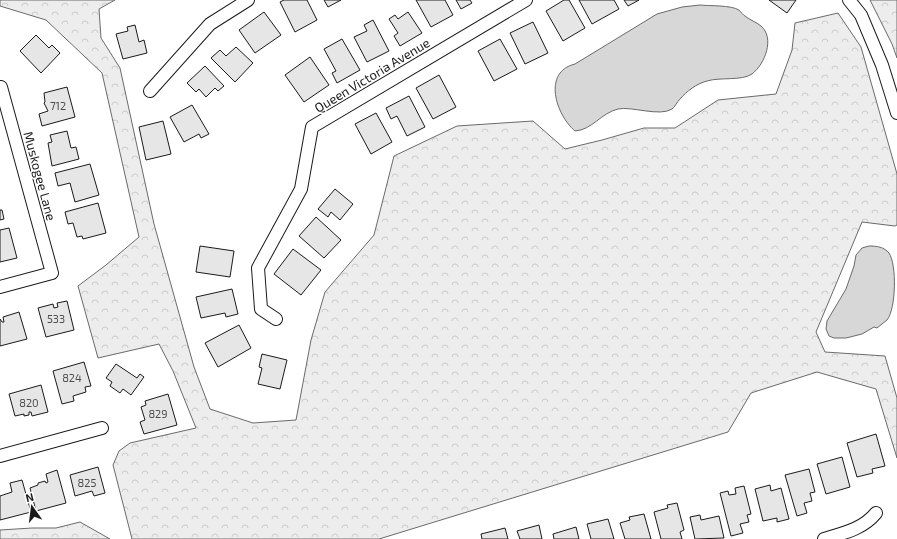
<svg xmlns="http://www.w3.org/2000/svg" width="897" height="539" viewBox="0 0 897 539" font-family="'Exo 2',sans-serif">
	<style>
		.forest { fill: url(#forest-crowns); stroke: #6a6a6a }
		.water { fill: #d7d7d7; stroke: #6a6a6a }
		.building { fill: #e6e6e6; stroke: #1a1a1a }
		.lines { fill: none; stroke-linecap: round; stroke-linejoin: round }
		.minor-casing { stroke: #1a1a1a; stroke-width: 14 }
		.minor { stroke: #fff; stroke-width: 12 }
		.labels { text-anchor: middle; stroke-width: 3; stroke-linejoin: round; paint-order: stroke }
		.number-label { font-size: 11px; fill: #4d4d4d }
		.street-label { font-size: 13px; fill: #1a1a1a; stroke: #fff }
	</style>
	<defs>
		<pattern id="forest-crowns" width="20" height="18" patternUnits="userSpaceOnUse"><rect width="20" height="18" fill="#ededed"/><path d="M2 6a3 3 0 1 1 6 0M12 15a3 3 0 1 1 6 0" fill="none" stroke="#cbcbcb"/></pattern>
	</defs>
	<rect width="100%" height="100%" fill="#fff"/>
	<path class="forest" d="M0,0H115L99,9L101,38L120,68L154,224L194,367L210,409L253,423L296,420L311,340L325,292L374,235L394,156L457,126L533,121L565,149L602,140L644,128H675L718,100L776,94L792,50L795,23L838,13L861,47L897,174V225L895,226L862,222L816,332L825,352L885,356L897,398V458L876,389L817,372L751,393L728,432L379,539H132L113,465L119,451L130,443L196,428L173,371L159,344L98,358L78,286L106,265L139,237L102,73L46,20L0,6Z
		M870,0H897V58L892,44Z
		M80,522L110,539H0V530L32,528H56Z"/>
	<path class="water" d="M700,5C709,6 731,5 739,10C741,12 743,15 745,16C750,20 756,22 761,26C775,38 765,64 752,74C742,81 720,77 707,81C696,84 687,91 680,99C677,102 675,107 672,109C660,117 631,106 618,109C601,113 592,130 575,131C556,115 542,72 575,64L657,14L682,7Z
		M869,246C877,246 884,247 889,253C897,265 896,309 887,320C884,323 880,325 877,328L874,327L862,334L846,338H834L829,336L826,329L827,321L846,289L854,266L856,255L862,248Z"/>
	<path class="building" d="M284,0H307L317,20L295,32L280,2Z
		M324,0H341L328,7Z
		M416,0H445L453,15L431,27Z
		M456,0H470L472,3L461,9Z
		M564,0H569L585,28L563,41L546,11Z
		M579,0H614L619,9L592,24Z
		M624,0H639L628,6Z
		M769,0H796L787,13Z
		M264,12L281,35L255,53L239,30Z
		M408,12L422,33L400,46L394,36L398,33L389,19L395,15L398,19Z
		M373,20L389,51L367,62L354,37L367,31L364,25Z
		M533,22L548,53L525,64L510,33Z
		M135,25L139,42L144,40L147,53L123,59L116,34L128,31L127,27Z
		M36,35L49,48L52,45L60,53L41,73L20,51Z
		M342,39L360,70L337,83L332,73L336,71L324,49Z
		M500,39L517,69L494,81L478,51Z
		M236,47L253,63L235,82L211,58L220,50L226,56Z
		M310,57L329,85L304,102L285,75Z
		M205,66L224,86L218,91L215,88L206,97L199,89L196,92L187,83Z
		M439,75L456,107L433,119L416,88Z
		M67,87L75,117L42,126L39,114L48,111L44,103L45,102L44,93Z
		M409,96L425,127L407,136L397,116L391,119L386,108Z
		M192,105L209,134L201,138L199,134L184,142L170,117Z
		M376,113L392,142L371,154L355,124Z
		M163,121L171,154L146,160L139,127Z
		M67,131L71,148L76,147L79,159L52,166L48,143L52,142L50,135Z
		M90,164L99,195L75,202L70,183L58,186L55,173Z
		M335,189L353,204L340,220L331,212L328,217L318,209Z
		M98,203L106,233L83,239L82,236L77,237L73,223L68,224L65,212Z
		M0,210H2L4,219L0,220Z
		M316,217L341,240L324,258L299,236Z
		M9,228L17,258L0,262V230Z
		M200,246L234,251L230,277L196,272Z
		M293,249L321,270L301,295L274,274Z
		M232,289L238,314L226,317L225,313L201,318L196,297Z
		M67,301L74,330L46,337L38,308L53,304L54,308L58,307L57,303Z
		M19,312L27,339L0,346V319L2,322H4L3,317Z
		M239,325L251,348L218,367L205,343Z
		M262,354L287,360L280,389L258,384L262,368L259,367Z
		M84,362L91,386L85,387L86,392L73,396L74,401L62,404L53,371Z
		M116,364L137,378L140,374L144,377L131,395L123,389L120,393L110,386L112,382L106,378Z
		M41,385L48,412L32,416L31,412H29V415L24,416V414L15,416L9,394Z
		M168,394L177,425L144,434L140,422L145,420L141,407L146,405L145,401Z
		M876,434L885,466L872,469L873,473L857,477L847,443Z
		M842,457L850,487L826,494L817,464Z
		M98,467L105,493L94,496L92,491L75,496L70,475Z
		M809,469L815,492L810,493L812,501L804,503L807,513L797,516L785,475Z
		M57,470L66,503L36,511L30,488L38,485V483L45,481L46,483L48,482L46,474Z
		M22,480L31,512L0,520V496L12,492L10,483Z
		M770,485L771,491L781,488L789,519L777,522V518L763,521L755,489Z
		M744,486L751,514L747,515L749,522L740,524L743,533L731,536L720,493L728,491L729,495L736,494L735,488Z
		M677,503L684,530L680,532L682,539H661L654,512L668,508L667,505Z
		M644,514L651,539H625L620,523L630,520L629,517Z
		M700,515L701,520L719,516L724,538L695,539L690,517Z
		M608,519L614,539H591L587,524Z
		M539,525L542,539H520L517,531Z
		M576,527L579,539H554L553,534Z
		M505,528L508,539H482L481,534Z"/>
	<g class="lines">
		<g class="minor-casing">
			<path id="minor" d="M849,0L861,15L882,65L897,113
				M150,91L210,24L248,0
				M0,287L52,273L1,87
				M276,319L261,309L258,268L301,189L312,127L526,0
				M0,456L102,428
				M824,539C844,533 863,529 876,513"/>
		</g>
		<use href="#minor" class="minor"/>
	</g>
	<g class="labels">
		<g class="number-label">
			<text x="58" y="110">712</text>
			<text x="56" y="323">533</text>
			<text x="72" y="382">824</text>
			<text x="29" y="407">820</text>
			<text x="158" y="418">829</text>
			<text x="87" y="487">825</text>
		</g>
		<g class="street-label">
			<text transform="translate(372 75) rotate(-31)" y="5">Queen Victoria Avenue</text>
			<text transform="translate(40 176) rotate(75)" y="5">Muskogee Lane</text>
		</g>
	</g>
	<g transform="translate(32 507) rotate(346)" stroke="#ffffff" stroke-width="3" paint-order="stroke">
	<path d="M0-3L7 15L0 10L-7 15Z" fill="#1a1a1a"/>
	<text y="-6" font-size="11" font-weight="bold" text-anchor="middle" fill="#1a1a1a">N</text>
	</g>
</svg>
